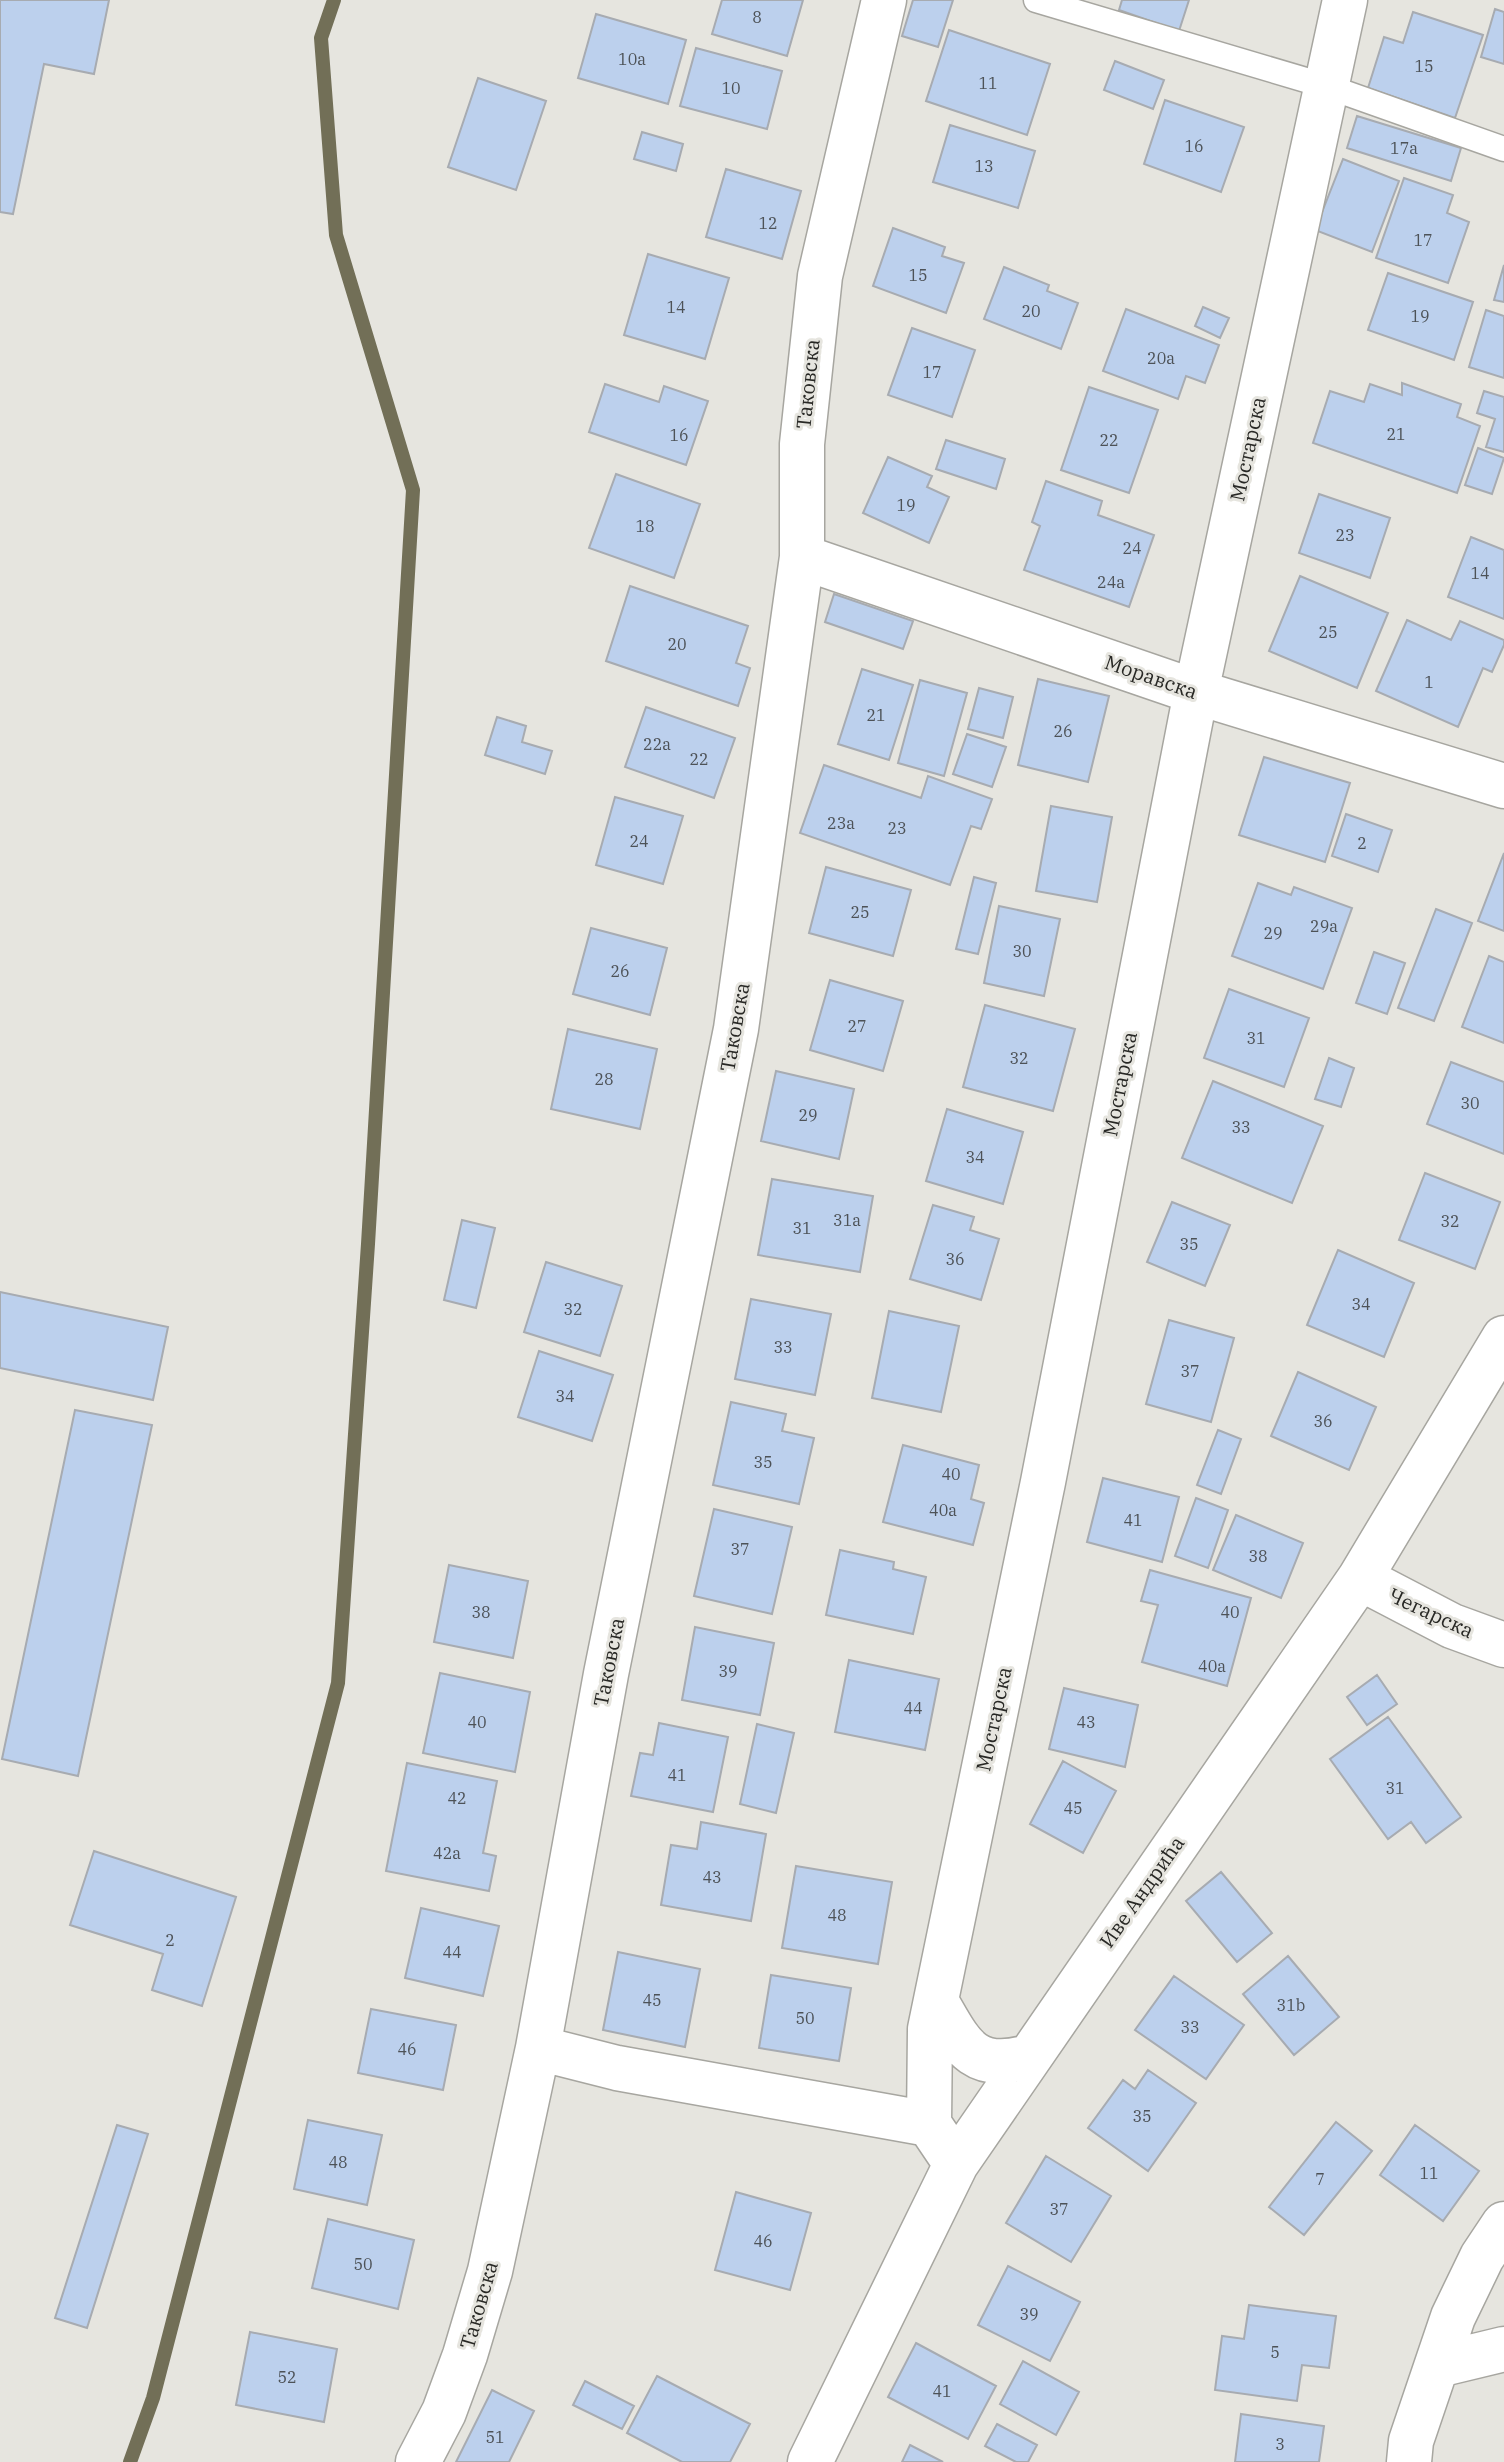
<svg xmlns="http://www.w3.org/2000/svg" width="1504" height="2462" viewBox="0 0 1504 2462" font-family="'IBM Plex Serif',serif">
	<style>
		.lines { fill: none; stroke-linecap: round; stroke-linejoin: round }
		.stream { stroke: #726f57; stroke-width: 14 }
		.building { fill: #bcd0ed; stroke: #a7abb1; stroke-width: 2 }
		.service-casing { stroke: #a7a6a0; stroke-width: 27 }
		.minor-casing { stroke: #a7a6a0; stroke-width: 47 }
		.service { stroke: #fff; stroke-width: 24 }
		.minor { stroke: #fff; stroke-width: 44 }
		.labels { text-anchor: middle; stroke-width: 6; stroke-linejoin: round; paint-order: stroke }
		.number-label { font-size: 16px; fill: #4d5257 }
		.street-label { font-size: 20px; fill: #282825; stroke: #e6e5df }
	</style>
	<rect width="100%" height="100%" fill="#e6e5df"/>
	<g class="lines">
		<path class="stream" d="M130,2462L153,2398L338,1683L368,1244L413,490L336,235L321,38L334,0"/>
	</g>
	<path class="building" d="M0,0H109L94,74L44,64L13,214L0,212Z
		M722,0H803L787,56L712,34Z
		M913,0H953L938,47L902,36Z
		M1122,0H1189L1179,31L1119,10Z
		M1495,9L1504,12V64L1481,57Z
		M1413,12L1483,35L1455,118L1368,88L1384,37L1403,43Z
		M596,14L686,40L668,104L578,78Z
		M949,30L1050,64L1027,135L926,101Z
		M696,48L782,71L767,129L680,106Z
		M1115,61L1164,80L1153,109L1104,90Z
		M478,78L546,101L516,190L448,167Z
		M1165,100L1244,127L1221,192L1144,164Z
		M1357,116L1461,148L1451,181L1347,148Z
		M950,125L1035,151L1018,208L933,182Z
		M642,132L683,144L676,171L634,159Z
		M1343,159L1399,181L1372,252L1315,230Z
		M726,169L801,191L782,259L706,237Z
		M1404,178L1453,195L1447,213L1469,222L1448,283L1376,258Z
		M893,228L945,247L942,256L964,263L946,313L873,286Z
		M648,254L729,278L705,359L624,335Z
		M1504,265V302L1494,300Z
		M1004,267L1049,285L1047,291L1078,303L1061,349L984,319Z
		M1388,273L1473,302L1454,360L1368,330Z
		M1203,307L1229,318L1220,338L1195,326Z
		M1126,309L1219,345L1205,383L1186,376L1178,399L1103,371Z
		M1486,310L1504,316V378L1469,367Z
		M912,328L975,350L952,417L888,395Z
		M1402,383L1461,404L1457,417L1480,426L1457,493L1313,443L1330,391L1364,402L1370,384L1402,395Z
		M605,384L659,402L664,386L708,401L686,465L589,432Z
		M1089,387L1158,410L1129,493L1061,470Z
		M1484,391L1504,397V452L1486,447L1495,419L1477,413Z
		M946,440L1005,459L996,489L936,469Z
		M1478,448L1504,458L1492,494L1465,485Z
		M888,457L932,476L927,487L949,497L929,543L863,513Z
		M616,474L700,504L674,578L589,548Z
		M1046,481L1102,501L1098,515L1154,535L1129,607L1024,570L1040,526L1032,522Z
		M1319,494L1390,518L1370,578L1299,553Z
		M1471,537L1504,550V619L1448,597Z
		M1300,576L1388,613L1357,688L1269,651Z
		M630,586L748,626L736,663L750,668L738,706L606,661Z
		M834,594L913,621L903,649L825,622Z
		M1407,620L1451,640L1460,621L1504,640V645L1492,672L1483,668L1458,727L1376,691Z
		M862,669L913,685L889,760L838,744Z
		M1038,679L1109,696L1088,782L1018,765Z
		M920,680L967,693L944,776L898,763Z
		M979,688L1013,697L1003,738L968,729Z
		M646,707L735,738L714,798L625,767Z
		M497,717L526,726L522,742L552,751L545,774L485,755Z
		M967,734L1006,747L992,787L953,774Z
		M1264,757L1350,783L1325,862L1239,835Z
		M824,765L921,798L928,776L992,799L981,829L971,826L950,885L800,833Z
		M615,797L683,816L663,884L596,865Z
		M1051,806L1112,817L1097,902L1036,891Z
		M1346,814L1392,830L1378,872L1332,856Z
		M1504,853V931L1478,921Z
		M826,867L911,890L893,956L809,933Z
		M974,877L996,883L978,954L956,949Z
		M1258,883L1291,895L1294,887L1352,908L1323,989L1232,956Z
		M999,906L1060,919L1044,996L984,983Z
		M1436,909L1472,923L1434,1021L1398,1008Z
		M591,928L667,948L650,1015L573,994Z
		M1374,952L1405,963L1387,1014L1356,1003Z
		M1489,956L1504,962V1043L1462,1027Z
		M830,980L903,1001L883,1071L810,1050Z
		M1229,989L1309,1018L1284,1087L1204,1058Z
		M985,1005L1075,1029L1053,1111L963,1087Z
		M568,1029L657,1049L640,1129L551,1109Z
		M1329,1058L1354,1068L1341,1107L1315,1099Z
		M1451,1062L1504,1082V1154L1427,1124Z
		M776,1071L854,1089L839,1159L761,1141Z
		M1213,1081L1323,1126L1292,1203L1182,1158Z
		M947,1109L1023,1132L1003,1204L926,1181Z
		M1425,1173L1500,1202L1475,1269L1399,1240Z
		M772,1179L873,1196L860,1272L758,1255Z
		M1172,1202L1230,1225L1205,1286L1147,1262Z
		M933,1205L974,1217L970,1230L999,1239L981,1300L910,1279Z
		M462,1220L495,1228L476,1308L444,1300Z
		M1338,1250L1414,1283L1384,1357L1307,1325Z
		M546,1262L622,1286L600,1356L524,1332Z
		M0,1292L168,1327L153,1400L0,1368Z
		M751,1299L831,1314L815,1395L735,1379Z
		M889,1311L959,1326L941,1412L872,1398Z
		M1169,1320L1234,1338L1211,1422L1146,1404Z
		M539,1351L613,1375L592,1441L518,1417Z
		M1298,1372L1376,1407L1349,1470L1271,1436Z
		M731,1402L786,1414L782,1431L814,1438L799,1504L713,1485Z
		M75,1410L152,1425L78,1776L2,1759Z
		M1218,1430L1241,1439L1221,1494L1197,1485Z
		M903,1445L979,1465L971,1499L984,1503L973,1545L883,1522Z
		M1103,1478L1179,1497L1162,1562L1087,1542Z
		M1196,1498L1228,1510L1208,1568L1175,1556Z
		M714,1509L792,1527L772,1614L694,1596Z
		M1236,1515L1303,1543L1281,1598L1213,1570Z
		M840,1550L894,1562L893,1569L926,1577L913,1634L826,1615Z
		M449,1565L528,1581L513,1658L434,1642Z
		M1150,1570L1251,1598L1227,1686L1142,1662L1158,1605L1141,1601Z
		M695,1627L774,1643L760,1715L682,1700Z
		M849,1660L939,1679L925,1750L835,1732Z
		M440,1673L530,1692L515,1772L423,1753Z
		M1377,1675L1397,1704L1367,1725L1347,1697Z
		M1064,1688L1138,1705L1125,1767L1049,1749Z
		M1388,1717L1461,1817L1426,1843L1411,1822L1388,1839L1330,1759Z
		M659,1723L728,1737L713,1812L631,1796L640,1753L653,1755Z
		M757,1724L794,1733L776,1813L740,1804Z
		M1063,1761L1116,1791L1083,1853L1030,1824Z
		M407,1763L497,1781L483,1853L496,1856L489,1891L386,1871Z
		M701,1822L766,1834L751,1921L661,1905L671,1845L697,1849Z
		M94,1851L236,1897L202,2006L152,1990L163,1954L70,1925Z
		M796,1866L892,1882L878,1964L782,1948Z
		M1221,1872L1272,1933L1237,1962L1186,1901Z
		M421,1908L499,1926L483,1996L405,1978Z
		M618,1952L700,1969L685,2047L603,2030Z
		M1288,1956L1339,2017L1294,2055L1243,1994Z
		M771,1975L851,1988L839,2061L759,2048Z
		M1174,1976L1244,2025L1206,2079L1135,2030Z
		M371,2009L456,2025L443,2090L358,2073Z
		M1148,2070L1196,2103L1148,2171L1088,2128L1123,2080L1135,2089Z
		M308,2120L382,2135L367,2205L294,2189Z
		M1336,2122L1372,2151L1304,2235L1269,2207Z
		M117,2125L148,2134L87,2328L55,2318Z
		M1415,2125L1479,2171L1443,2221L1380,2175Z
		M1046,2156L1111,2196L1071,2262L1006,2223Z
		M736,2192L811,2213L790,2290L715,2270Z
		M328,2219L414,2240L398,2309L312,2288Z
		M1008,2266L1080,2302L1050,2361L978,2325Z
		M1249,2305L1336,2316L1329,2368L1302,2365L1297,2401L1215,2390L1222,2336L1244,2339Z
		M250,2332L337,2349L324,2422L236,2405Z
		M916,2343L996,2386L968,2439L888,2397Z
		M1023,2361L1079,2392L1056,2435L1000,2404Z
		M657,2376L750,2424L730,2462H682L627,2433Z
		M585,2381L634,2406L622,2429L573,2405Z
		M492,2390L534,2411L509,2462H456Z
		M1241,2414L1324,2426L1319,2462H1235Z
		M997,2424L1037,2445L1028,2462H1016L985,2446Z
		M910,2445L943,2462H902Z"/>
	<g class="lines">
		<g class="service-casing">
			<path id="service" d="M1036,0L1326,86L1504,149"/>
		</g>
		<g class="minor-casing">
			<path id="minor" d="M802,557L1196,692L1504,786
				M1360,1578L1452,1626L1504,1645
				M936,2001C961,2044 972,2073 1028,2057
				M538,2048L617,2068L929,2124
				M956,2164L929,2124L930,2029L1043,1482L1196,692L1345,0
				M1438,2365L1504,2349
				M418,2462L444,2412L465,2355L490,2271L538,2048L606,1674L736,1029L802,557V444L820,276L884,0
				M810,2462L956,2164L1360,1578L1504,1338
				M1409,2462L1411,2441L1453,2317L1482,2257L1504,2224"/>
		</g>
		<use href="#service" class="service"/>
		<use href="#minor" class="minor"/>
	</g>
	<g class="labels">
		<g class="number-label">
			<text x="757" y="23">8</text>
			<text x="632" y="65">10a</text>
			<text x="1424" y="72">15</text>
			<text x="988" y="89">11</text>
			<text x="731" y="94">10</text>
			<text x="1194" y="152">16</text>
			<text x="1404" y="154">17a</text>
			<text x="984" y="172">13</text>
			<text x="768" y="229">12</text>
			<text x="1423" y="246">17</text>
			<text x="918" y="281">15</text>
			<text x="676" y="313">14</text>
			<text x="1031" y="317">20</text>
			<text x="1420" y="322">19</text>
			<text x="1161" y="364">20a</text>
			<text x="932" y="378">17</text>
			<text x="1396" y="440">21</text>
			<text x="679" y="441">16</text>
			<text x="1109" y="446">22</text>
			<text x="906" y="511">19</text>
			<text x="645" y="532">18</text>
			<text x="1345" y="541">23</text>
			<text x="1132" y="554">24</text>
			<text x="1480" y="579">14</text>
			<text x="1111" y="588">24a</text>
			<text x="1328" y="638">25</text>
			<text x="677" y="650">20</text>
			<text x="1429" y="688">1</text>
			<text x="876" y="721">21</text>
			<text x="1063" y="737">26</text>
			<text x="657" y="750">22a</text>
			<text x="699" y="765">22</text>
			<text x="841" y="829">23a</text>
			<text x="897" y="834">23</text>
			<text x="639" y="847">24</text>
			<text x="1362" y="849">2</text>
			<text x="860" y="918">25</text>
			<text x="1324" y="932">29a</text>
			<text x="1273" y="939">29</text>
			<text x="1022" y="957">30</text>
			<text x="620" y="977">26</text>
			<text x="857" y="1032">27</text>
			<text x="1256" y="1044">31</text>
			<text x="1019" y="1064">32</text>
			<text x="604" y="1085">28</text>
			<text x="1470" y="1109">30</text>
			<text x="808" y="1121">29</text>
			<text x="1241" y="1133">33</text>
			<text x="975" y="1163">34</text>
			<text x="847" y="1226">31a</text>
			<text x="1450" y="1227">32</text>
			<text x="802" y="1234">31</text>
			<text x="1189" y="1250">35</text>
			<text x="955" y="1265">36</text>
			<text x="1361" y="1310">34</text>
			<text x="573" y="1315">32</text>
			<text x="783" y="1353">33</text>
			<text x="1190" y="1377">37</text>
			<text x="565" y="1402">34</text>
			<text x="1323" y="1427">36</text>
			<text x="763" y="1468">35</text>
			<text x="951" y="1480">40</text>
			<text x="943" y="1516">40a</text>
			<text x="1133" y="1526">41</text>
			<text x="740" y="1555">37</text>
			<text x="1258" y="1562">38</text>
			<text x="481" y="1618">38</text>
			<text x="1230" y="1618">40</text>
			<text x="1212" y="1672">40a</text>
			<text x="728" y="1677">39</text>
			<text x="913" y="1714">44</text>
			<text x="477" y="1728">40</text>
			<text x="1086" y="1728">43</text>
			<text x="677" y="1781">41</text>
			<text x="1395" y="1794">31</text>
			<text x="457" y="1804">42</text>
			<text x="1073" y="1814">45</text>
			<text x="447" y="1859">42a</text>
			<text x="712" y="1883">43</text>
			<text x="837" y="1921">48</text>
			<text x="170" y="1946">2</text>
			<text x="452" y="1958">44</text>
			<text x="652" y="2006">45</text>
			<text x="1291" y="2011">31b</text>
			<text x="805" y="2024">50</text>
			<text x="1190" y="2033">33</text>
			<text x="407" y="2055">46</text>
			<text x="1142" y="2122">35</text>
			<text x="338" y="2168">48</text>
			<text x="1429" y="2179">11</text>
			<text x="1320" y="2185">7</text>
			<text x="1059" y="2215">37</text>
			<text x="763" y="2247">46</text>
			<text x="363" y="2270">50</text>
			<text x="1029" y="2320">39</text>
			<text x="1275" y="2358">5</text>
			<text x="287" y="2383">52</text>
			<text x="942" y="2397">41</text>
			<text x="495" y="2443">51</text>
			<text x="1280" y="2450">3</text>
		</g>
		<g class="street-label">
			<text transform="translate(808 384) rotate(-84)" y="7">Таковска</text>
			<text transform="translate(1248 449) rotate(-78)" y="7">Мостарска</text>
			<text transform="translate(1151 677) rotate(19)" y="7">Моравска</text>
			<text transform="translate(735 1027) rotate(-80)" y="7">Таковска</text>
			<text transform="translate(1120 1084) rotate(-79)" y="7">Мостарска</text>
			<text transform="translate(1431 1613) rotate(25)" y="7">Чегарска</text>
			<text transform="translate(609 1662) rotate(-79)" y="7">Таковска</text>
			<text transform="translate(994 1719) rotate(-78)" y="7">Мостарска</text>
			<text transform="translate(1142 1892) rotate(-55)" y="7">Иве Андрића</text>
			<text transform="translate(479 2305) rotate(-74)" y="7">Таковска</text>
		</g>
	</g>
</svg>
